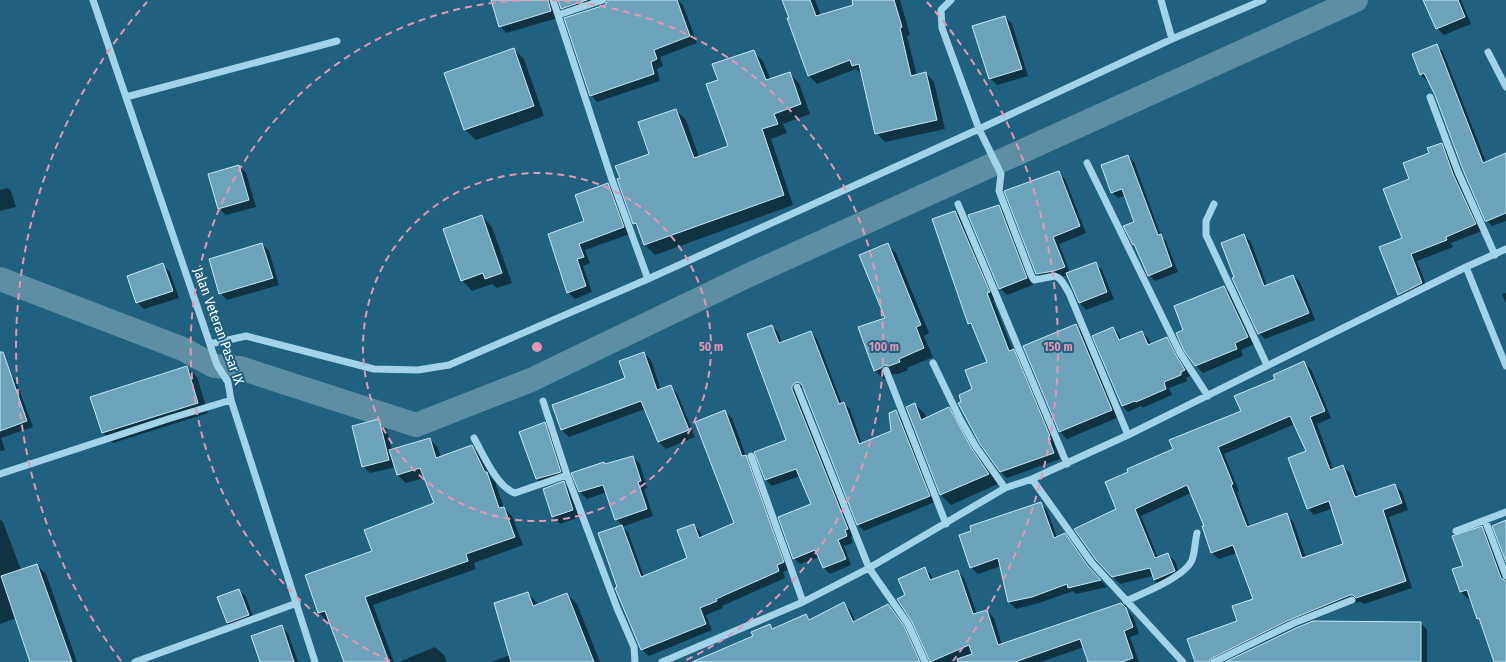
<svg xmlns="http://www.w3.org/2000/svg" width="1506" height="662" viewBox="0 0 1506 662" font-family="'Fira Sans Condensed',sans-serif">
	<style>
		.shadow { fill: #0007; fill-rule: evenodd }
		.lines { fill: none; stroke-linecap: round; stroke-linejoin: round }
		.canal { stroke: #5d8ea3; stroke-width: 24 }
		.building { fill: #6da3ba; stroke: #c7e8f6; fill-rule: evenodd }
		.minor { stroke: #a3d3e8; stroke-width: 7 }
		.ring { fill: none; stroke: #e497b5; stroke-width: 2; stroke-dasharray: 7 5 }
		.labels { text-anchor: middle; stroke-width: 4; stroke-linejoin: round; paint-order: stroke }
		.street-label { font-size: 14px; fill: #fff; stroke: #1f617f }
		.centre { fill: #e497b5; stroke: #1f617f; stroke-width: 2 }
		.ring-label { font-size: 12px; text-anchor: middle; font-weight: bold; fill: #e497b5; stroke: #1f617f; stroke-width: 4; stroke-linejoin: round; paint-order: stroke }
	</style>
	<rect width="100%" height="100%" fill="#1f617f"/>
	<path class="shadow" d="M492,0H678L683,5L697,43L660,57L663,66L657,69L660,81L597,102L591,95L606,5L608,2L569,15L562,8L559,1L554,7L558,18L506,33L500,26Z
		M784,0H815L821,15L855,5L853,0H900L910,35L907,36L917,76L926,73L934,82L945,129L885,142L876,133L861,74L856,69L817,84L809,76Z
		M1424,0H1461L1471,24L1444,35L1437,28Z
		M1005,17L1012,24L1028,76L997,85L990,78Z
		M1436,45L1443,52L1486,162L1506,154V221L1492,226L1486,220L1436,95L1429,80L1427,81L1421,75L1413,55Z
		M514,49L524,59L544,116L476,140L465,130Z
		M753,51L763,61L771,80L789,73L799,83L810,114L783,124L787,133L771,139L793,205L655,255L645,245L639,228L634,224L650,155L676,110L686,120L699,157L729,146L719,80Z
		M1441,144L1448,150L1482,231L1451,243L1453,247L1417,261L1428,290L1405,301L1399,295L1381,248L1404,239L1410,180L1430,153Z
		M1128,156L1134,162L1161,236L1166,241L1178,272L1155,281L1149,275L1136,246L1133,244L1135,223L1125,196L1118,198L1112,192Z
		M239,166L246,173L256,207L226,215L219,208Z
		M1058,172L1065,179L1086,233L1059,244L1070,273L1095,263L1102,270L1114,299L1086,310L1080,303L1068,275L1044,281L1037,274L1006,192Z
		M607,184L614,190L630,234L585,250L590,263L583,266L592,292L575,299L568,292L549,235L585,222Z
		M8,188L11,191L16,207L0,211V190Z
		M999,206L1006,213L1033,285L1007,295L1000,288Z
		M955,212L962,218L995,299L993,300L1013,351L1020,357L1056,443H1054L1060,459L1007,478L1001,472L973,390L988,362L975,329L969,324Z
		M482,216L492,227L512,283L497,288L492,284L472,291L462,280Z
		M1244,235L1251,242L1267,286L1293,276L1300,282L1315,320L1265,339L1259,333L1236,277Z
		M262,244L269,251L279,285L227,300L220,293Z
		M888,245L896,253L929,333L924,336L933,357L907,368L908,370L898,374H894L890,377L884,379L875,371L886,318Z
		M163,265L170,272L179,298L144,309L137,302Z
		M1224,287L1231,294L1255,344L1241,350L1243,356L1203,373L1196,366L1185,350V331Z
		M1506,293V304L1502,294Z
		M1075,325L1082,332L1119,417L1067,439L1060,432Z
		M772,326L778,332L782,343L811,332L817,339L842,404L844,403L850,409L862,444L892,432L896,411L902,418L935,502L864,531L858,525L804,388H801L854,535L851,537L853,543L844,546L851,565L830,574L824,568L819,557L800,564L794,558L812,504L800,476L772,486L766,480L787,441Z
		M1113,328L1119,334L1121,340L1142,332L1148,338L1151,345L1167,338L1173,344L1181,362L1190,376L1186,378L1187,381L1169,388L1172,395L1142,408L1141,406L1128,412L1122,406Z
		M644,353L651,360L661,390L670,386L677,393L695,437L666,449L659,442L645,409L569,437L562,430L627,379Z
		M1304,363L1311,369L1331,418L1317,424L1333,469L1343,466L1350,473L1358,497L1395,485L1402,492L1408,510L1389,517L1412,588L1364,604L1361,602H1357L1299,625L1223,662H1196L1239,622L1254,599L1237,553L1219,559L1212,553L1203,527L1205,526L1191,493L1141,516L1158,558L1168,554L1175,561L1181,578L1161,587L1154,580L1153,576L1120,584L1113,577L1117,509L1174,449L1242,412L1276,380ZM1295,424L1307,452V508L1314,515L1333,508L1344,544L1306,558L1293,521L1286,515L1250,527L1237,492L1239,491L1224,454Z
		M186,367L197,377L208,413L113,443L103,433L92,397Z
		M10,374L16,381L33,427L1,438L5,450L0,451V378Z
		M915,404L925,414L926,418L949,409L959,419L998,484L951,505L941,495L907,407Z
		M725,412L732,418L746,456L752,463L790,569L783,572L785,578L722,606L723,608L706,615L712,630L649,656L642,650L617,588L618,587L599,534L622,525L616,519L607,492L587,499L580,492L573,473L633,457L640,464L647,488L644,489L653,516L622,527L628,532L644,577L688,559L694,525L700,532L702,538L735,523Z
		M379,420L386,427L392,450L430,439L438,448L441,458L472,446L480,455L491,478L495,482L504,508L512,516L523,545L474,563L476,569L373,605L394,662H345L330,620L327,621L319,613L373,552L435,504L425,478L406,483L398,475L396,467L370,473L363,466Z
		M544,424L551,431L567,479L544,486L537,479L520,433Z
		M564,482L571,489L580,517L560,524L553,517Z
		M1040,503L1047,510L1057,538L1064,534L1071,541L1095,574L1107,587L1076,594L1073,591L1039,603L1016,609L1009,602L1001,566L978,574L971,567L972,531Z
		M0,519L3,522L21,570L37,565L46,574L77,662H32L16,618L0,624Z
		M1482,528L1489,535L1506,579V587L1468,599L1461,592L1464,566Z
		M924,568L931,575L933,580L958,571L964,578L977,614L987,611L994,618L1002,645L1121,604L1133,616L1139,634L1130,637L1139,662H1089L1084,647L1041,662H931L906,595Z
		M239,590L246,597L255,622L234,630L227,623Z
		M528,593L539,605L567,594L577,604L600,662H492L510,655Z
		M844,604L850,610L856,622L888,605L895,612L910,634L923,662H711L754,637L770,626L774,630L806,615L811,620Z
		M1421,623L1427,630V662H1228Z
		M281,626L288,633L298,662H261Z
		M435,647L444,655L447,662H399Z"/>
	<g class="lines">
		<path class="canal" d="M0,279L183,349L214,366L240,368L416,425L531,380L749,275L1356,0"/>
	</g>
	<path class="building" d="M491,0H548L551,11L499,27Z
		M558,0H587L561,9Z
		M608,0H677L690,36L654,50L657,59L651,62L654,74L590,96L564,18L605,5Z
		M782,0H810L816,16L853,5L852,0H894L902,27L900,28L911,76L926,72L937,120L875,134L859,64L852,66L850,60L808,76L787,18H789Z
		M1423,0H1458L1465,17L1436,29Z
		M1005,16L1022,69L989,79L972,26Z
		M1437,44L1483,163L1506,153V213L1487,221H1485L1463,170L1435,95L1424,73L1420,75L1412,54Z
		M514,48L534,106L464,130L444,73Z
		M754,50L766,80L790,72L801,104L774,114L778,124L762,129L784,195L644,245L636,223L633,224L617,179L620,178L615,166L649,154L638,122L676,109L694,158L728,146L706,84L718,80L712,64Z
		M1442,143L1453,174L1476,224L1446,237L1447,240L1411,254L1422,283L1398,295L1379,247L1402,238L1383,189L1409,179L1403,163L1429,153L1427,148Z
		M1128,155L1158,235L1161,234L1172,266L1148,276L1134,244L1133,245L1123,226L1134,222L1122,189L1111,193L1101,165Z
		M239,165L249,200L218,209L208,174Z
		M1059,171L1080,226L1053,237L1065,267L1054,271L1036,274L1004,191Z
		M608,183L624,227L579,244L584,257L577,259L586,286L567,293L548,234L584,221L575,195Z
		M999,205L1027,278L999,289L968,215Z
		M955,211L990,292L987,293L1009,351L1014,349L1050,436L1048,437L1054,453L1000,472L980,444L958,403L961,402L959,395L972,389L965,370L987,362L971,323L968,324L932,219Z
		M482,215L502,273L485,279L483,273L461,281L443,229Z
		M1244,234L1264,286L1293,275L1309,313L1258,334L1232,278L1234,277L1221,243Z
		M262,243L273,278L219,294L209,259Z
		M888,243L921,325L916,327L924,348L899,359L900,362L889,366L885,365L881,368L874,371L858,327L885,318L859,255Z
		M1096,262L1107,292L1079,303L1066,273Z
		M163,263L173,291L136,303L127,276Z
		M1224,286L1248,337L1235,343L1237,349L1195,366L1184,351L1176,333L1183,330L1174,306Z
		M1076,324L1112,410L1059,432L1023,346Z
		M772,325L779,343L811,331L839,404L844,402L859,444L891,431L889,413L896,410L930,496L857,525L802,385L798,382L795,383L792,386V389L848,529L845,530L847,536L838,540L846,559L823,568L815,550L793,559L778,517L811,504L796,469L765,480L754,452L786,440L747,334Z
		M1113,327L1119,340L1142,331L1148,345L1167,337L1176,355L1185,370L1181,372V375L1164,382L1166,389L1136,402L1135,401L1122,406L1092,336Z
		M0,352H3L27,421L0,431Z
		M644,352L657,390L671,385L689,430L658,442L641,401L561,430L552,405L625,378L619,361Z
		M1304,361L1325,411L1310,417L1330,470L1343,465L1355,497L1395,484L1402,503L1383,510L1406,581L1356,598L1353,595H1350L1287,621L1212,658L1209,662H1195L1187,639L1237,621L1232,606L1253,599L1233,545L1211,553L1202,526H1204L1187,485L1135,509L1155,558L1168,553L1175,571L1154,580L1150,568L1112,577L1096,560L1074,529L1116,509L1105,482L1128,472L1127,469L1173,449L1169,440L1241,411L1234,396L1275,379L1273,375ZM1290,416L1306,451L1288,458L1307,509L1329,501L1343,544L1302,558L1287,513L1247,527L1231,485L1233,484L1218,447Z
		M187,366L198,403L102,433L90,397Z
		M915,403L921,420L949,407L972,449L989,474L940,495L906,407Z
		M725,410L742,456L746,455L784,562L777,565L779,571L716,599L717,601L700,608L706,624L641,650L615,588L617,587L598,533L622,525L641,577L687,558L677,530L694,524L699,538L734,523L695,422Z
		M379,419L389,460L362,467L352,426Z
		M545,422L561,472L536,479L519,432Z
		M430,438L436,458L472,445L485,472H487L499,508L504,507L515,537L466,554L468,561L365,597L389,662H344L325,611L318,613L305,575L372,551L364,530L434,503L420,468L397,475L389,450Z
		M633,456L641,481L638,482L647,509L615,520L603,485L579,492L571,473L604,462L605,464Z
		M564,481L573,510L552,517L543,489Z
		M1041,502L1054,538L1065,533L1088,566L1101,580L1068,588L1067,584L1032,597L1008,602L998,558L970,568L959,535L971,531L970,526Z
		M1506,520V562L1492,526Z
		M1482,526L1501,578L1506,581V662H1494L1479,618L1477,619L1467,590L1460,592L1452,569L1463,566L1452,536Z
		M37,564L72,662H30L1,576Z
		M925,567L930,580L958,570L973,614L987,610L998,645L1121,603L1126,608L1133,627L1124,631L1133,658L1122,662H1088L1080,639L1015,662H958L957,659L972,654L969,645L930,662L912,622L897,599L905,595L898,579Z
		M239,589L249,615L227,623L217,597Z
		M528,592L533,606L567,593L594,662H511L494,603Z
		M844,602L853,622L888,604L904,626L920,662H692L753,636L751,632L770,624L772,629L806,614L809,620Z
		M1313,621L1421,622V662H1225L1296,628Z
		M282,625L294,662H260L251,636Z"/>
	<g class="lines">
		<path class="minor" d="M93,0L217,365L228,382L231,400L315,662
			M553,0L612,180L648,279
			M951,0L941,10L942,28L979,129L1172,39L1263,0
			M1161,0L1172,39
			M558,15L603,0
			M1488,52L1506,87
			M126,97L337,41
			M1430,97L1458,172L1495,255
			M1087,163L1180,353L1208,396
			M958,204L1067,464
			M1214,204L1206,221V235L1267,365
			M1466,267L1506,366
			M210,344L246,336L374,369L418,370L449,365L648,279L979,129L1001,174L999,191L1031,275L1034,280L1055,276C1062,278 1065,287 1069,293L1128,435
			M933,363L960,419L976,447L1005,488
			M886,370L946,524
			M797,387L869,568L908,624L925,662
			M543,401L567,475L617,608L634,647L635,662
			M474,438C483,454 497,487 515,493L567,475
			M751,456L803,602
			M0,474L168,419L231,400
			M1032,479L1092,563L1183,662
			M1485,520L1506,576
			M1456,531L1506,512
			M1126,601C1143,593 1185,577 1192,560C1195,552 1195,541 1197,533
			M135,662L297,603
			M662,662L803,602L869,568L1005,488L1032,479L1128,435L1466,267L1506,249
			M1214,662L1294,623L1352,600"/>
	</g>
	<g class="ring">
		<circle cx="537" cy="347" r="174"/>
		<path d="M390 661A347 347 0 0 1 534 0M540 0A347 347 0 0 1 684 661"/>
		<path d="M121 661A521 521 0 0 1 147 2M927 2A521 521 0 0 1 953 661"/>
	</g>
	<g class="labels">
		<g class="street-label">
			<text transform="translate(219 326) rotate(70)" y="5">Jalan Veteran Pasar IX</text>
		</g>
	</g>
	<circle cx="537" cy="347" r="6" class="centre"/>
	<g class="ring-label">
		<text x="711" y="351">50 m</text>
		<text x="884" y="351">100 m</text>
		<text x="1058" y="351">150 m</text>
	</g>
</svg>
